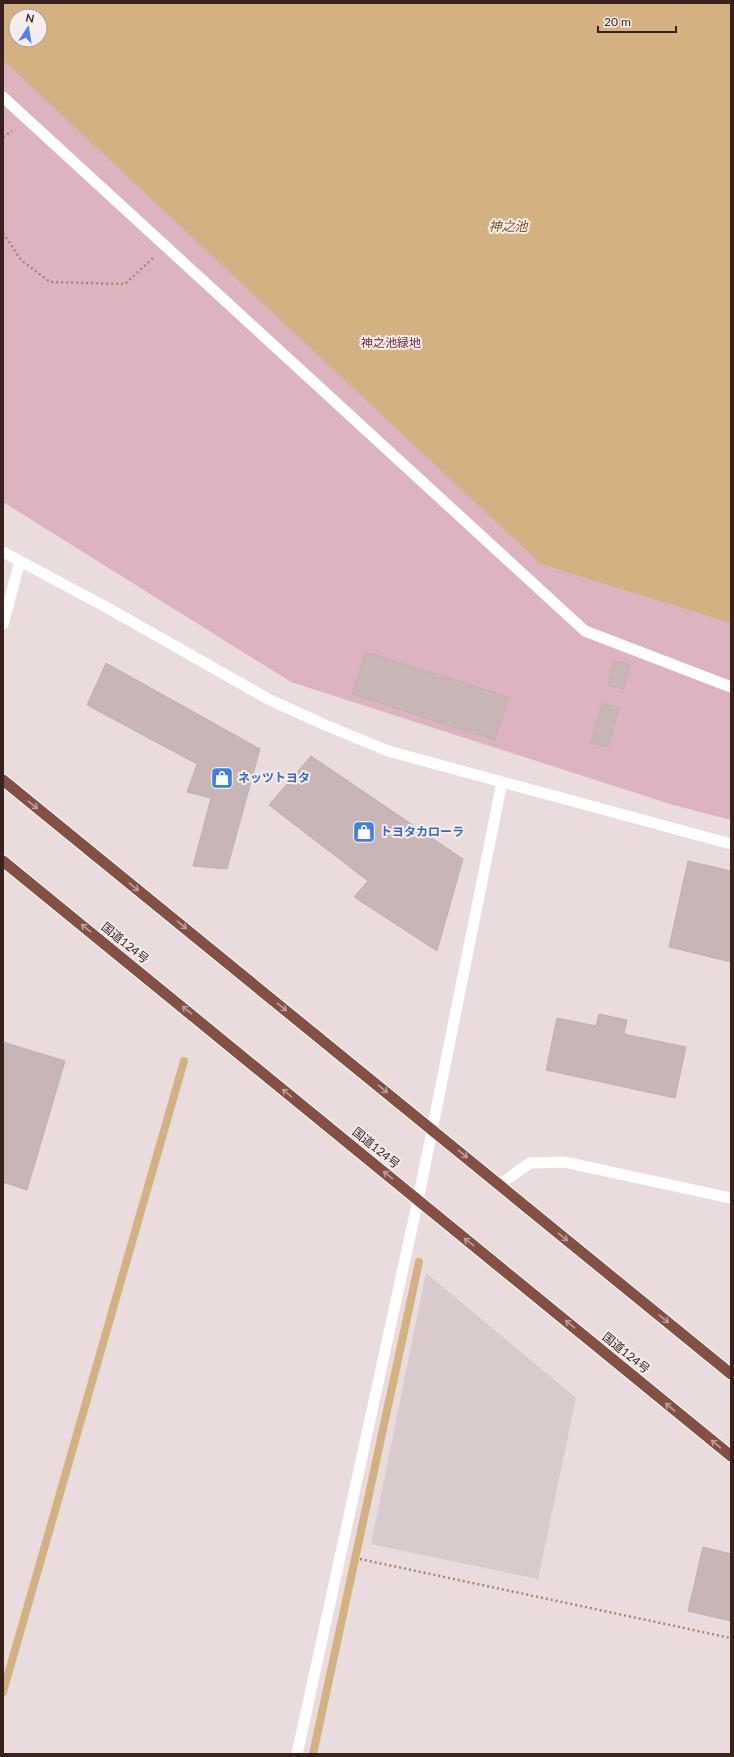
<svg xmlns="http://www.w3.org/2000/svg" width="734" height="1757" viewBox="0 0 734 1757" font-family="Lato,'Noto Sans JP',sans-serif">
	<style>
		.built { fill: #d9cacb }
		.green { fill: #ddb3bf; fill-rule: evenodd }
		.water { fill: #d3b180; fill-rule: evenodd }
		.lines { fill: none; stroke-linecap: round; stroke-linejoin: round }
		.stream { stroke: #d3b180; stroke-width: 8 }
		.building { fill: #c7b6b5; stroke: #c3afaf }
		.trunk-casing { stroke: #fff; stroke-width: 13 }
		.path { stroke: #af817b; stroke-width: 2.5; stroke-dasharray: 2 3; stroke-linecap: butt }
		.service { stroke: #fff; stroke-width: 11 }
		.minor { stroke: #fff; stroke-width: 11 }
		.tertiary { stroke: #fff; stroke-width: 11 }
		.trunk { stroke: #845043; stroke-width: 11 }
		.oneway { stroke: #bd9e98 }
		.labels { text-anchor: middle; stroke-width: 4; stroke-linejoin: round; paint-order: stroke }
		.park-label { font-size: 12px; fill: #722633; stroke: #f6eced }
		.shop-label { font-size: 12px; font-weight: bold; fill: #366cbe; stroke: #f6eced; text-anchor: start }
		.street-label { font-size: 12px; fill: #39221e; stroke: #f6eced }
		.water-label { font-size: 13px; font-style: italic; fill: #775115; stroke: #f6eced }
	</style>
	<rect width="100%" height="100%" fill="#eadcdc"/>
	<path class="built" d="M426,1273L576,1398L538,1579L371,1544Z"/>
	<path class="green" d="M3,3H731V820L670,804L291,682L3,502ZM16,16H40V40H16Z"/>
	<path class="water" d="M3,3H731V623L541,564L3,60ZM16,16H40V40H16Z"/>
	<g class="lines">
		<path class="stream" d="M3,1692L184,1061
			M313,1754L419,1262"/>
	</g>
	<path class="building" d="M366,652L508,697L495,740L352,694Z
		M614,660L630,665L624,689L608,685Z
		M106,663L260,749L227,869L193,866L211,798L187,792L197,764L87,705Z
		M602,703L619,708L608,747L591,743Z
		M311,756L463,859L437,951L354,897L368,881L269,805Z
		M688,861L731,871V962L669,947Z
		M599,1014L627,1020L624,1034L686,1047L675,1098L546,1070L557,1018L596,1026Z
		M3,1042L65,1061L27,1190L3,1182Z
		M703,1547L731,1554V1621L688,1611Z"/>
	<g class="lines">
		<g class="trunk-casing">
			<path id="trunk" d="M3,780L731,1374
				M3,861L731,1456"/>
		</g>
		<path class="path" d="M3,137L12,131
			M3,233L21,260L50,282L125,284L153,258
			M360,1559L731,1638"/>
		<path class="service" d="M3,97L585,631L731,687"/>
		<path class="minor" d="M499,1185L530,1163L565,1162L731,1198
			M297,1754L418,1200"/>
		<path class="tertiary" d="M3,552L106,607L270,700L323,724L388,751L731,844
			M3,624L20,561
			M418,1200L502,782"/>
		<use href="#trunk" class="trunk"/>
	</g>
	<defs><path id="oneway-shaft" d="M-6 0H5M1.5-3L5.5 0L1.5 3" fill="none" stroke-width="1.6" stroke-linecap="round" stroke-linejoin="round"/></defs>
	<g class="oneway">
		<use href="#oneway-shaft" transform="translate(33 805) rotate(39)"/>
		<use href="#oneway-shaft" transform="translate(134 887) rotate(39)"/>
		<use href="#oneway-shaft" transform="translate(182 925) rotate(39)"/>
		<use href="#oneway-shaft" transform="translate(86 928) rotate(-141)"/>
		<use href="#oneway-shaft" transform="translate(282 1007) rotate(39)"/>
		<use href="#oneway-shaft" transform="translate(187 1010) rotate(-141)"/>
		<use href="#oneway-shaft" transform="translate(383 1089) rotate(40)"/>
		<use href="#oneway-shaft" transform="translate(287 1093) rotate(-141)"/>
		<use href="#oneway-shaft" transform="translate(463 1154) rotate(40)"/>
		<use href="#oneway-shaft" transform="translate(388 1175) rotate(-141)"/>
		<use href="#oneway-shaft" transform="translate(563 1237) rotate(39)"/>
		<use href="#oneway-shaft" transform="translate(469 1242) rotate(-142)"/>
		<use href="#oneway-shaft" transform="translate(664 1319) rotate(39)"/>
		<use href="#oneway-shaft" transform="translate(570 1324) rotate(-141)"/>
		<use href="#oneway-shaft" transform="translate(670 1407) rotate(-141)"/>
		<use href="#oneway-shaft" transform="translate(716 1444) rotate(-141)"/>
	</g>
	<defs>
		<g id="shop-square" transform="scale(1.15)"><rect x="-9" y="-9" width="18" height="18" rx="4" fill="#3f7fe0" stroke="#f6eced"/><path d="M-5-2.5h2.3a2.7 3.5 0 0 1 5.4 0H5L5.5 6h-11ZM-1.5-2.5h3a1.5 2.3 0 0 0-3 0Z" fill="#fff"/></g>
	</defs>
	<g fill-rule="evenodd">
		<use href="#shop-square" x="222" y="778"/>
		<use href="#shop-square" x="364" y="832"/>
	</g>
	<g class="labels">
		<g class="park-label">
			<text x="391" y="347">神之池緑地</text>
		</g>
		<g class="shop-label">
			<text x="238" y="782">ネッツトヨタ</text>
			<text x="380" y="836">トヨタカローラ</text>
		</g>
		<g class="street-label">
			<text transform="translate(125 943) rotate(39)" y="4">国道124号</text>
			<text transform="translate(376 1148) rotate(39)" y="4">国道124号</text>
			<text transform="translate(626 1353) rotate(39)" y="4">国道124号</text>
		</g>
		<g class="water-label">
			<text x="508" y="231">神之池</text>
		</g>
	</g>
	<rect width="734" height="1757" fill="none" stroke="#39221e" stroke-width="8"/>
	<g transform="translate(28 28) rotate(12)"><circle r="19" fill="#f6eced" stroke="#aa9b9a"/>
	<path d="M0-3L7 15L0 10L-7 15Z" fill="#4a82fa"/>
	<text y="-6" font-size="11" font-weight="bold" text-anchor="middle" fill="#39221e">N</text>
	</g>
	<path d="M598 26v6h78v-6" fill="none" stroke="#39221e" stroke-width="2"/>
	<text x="604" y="26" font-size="12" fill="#39221e" stroke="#f6eced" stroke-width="3" paint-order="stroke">20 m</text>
</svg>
